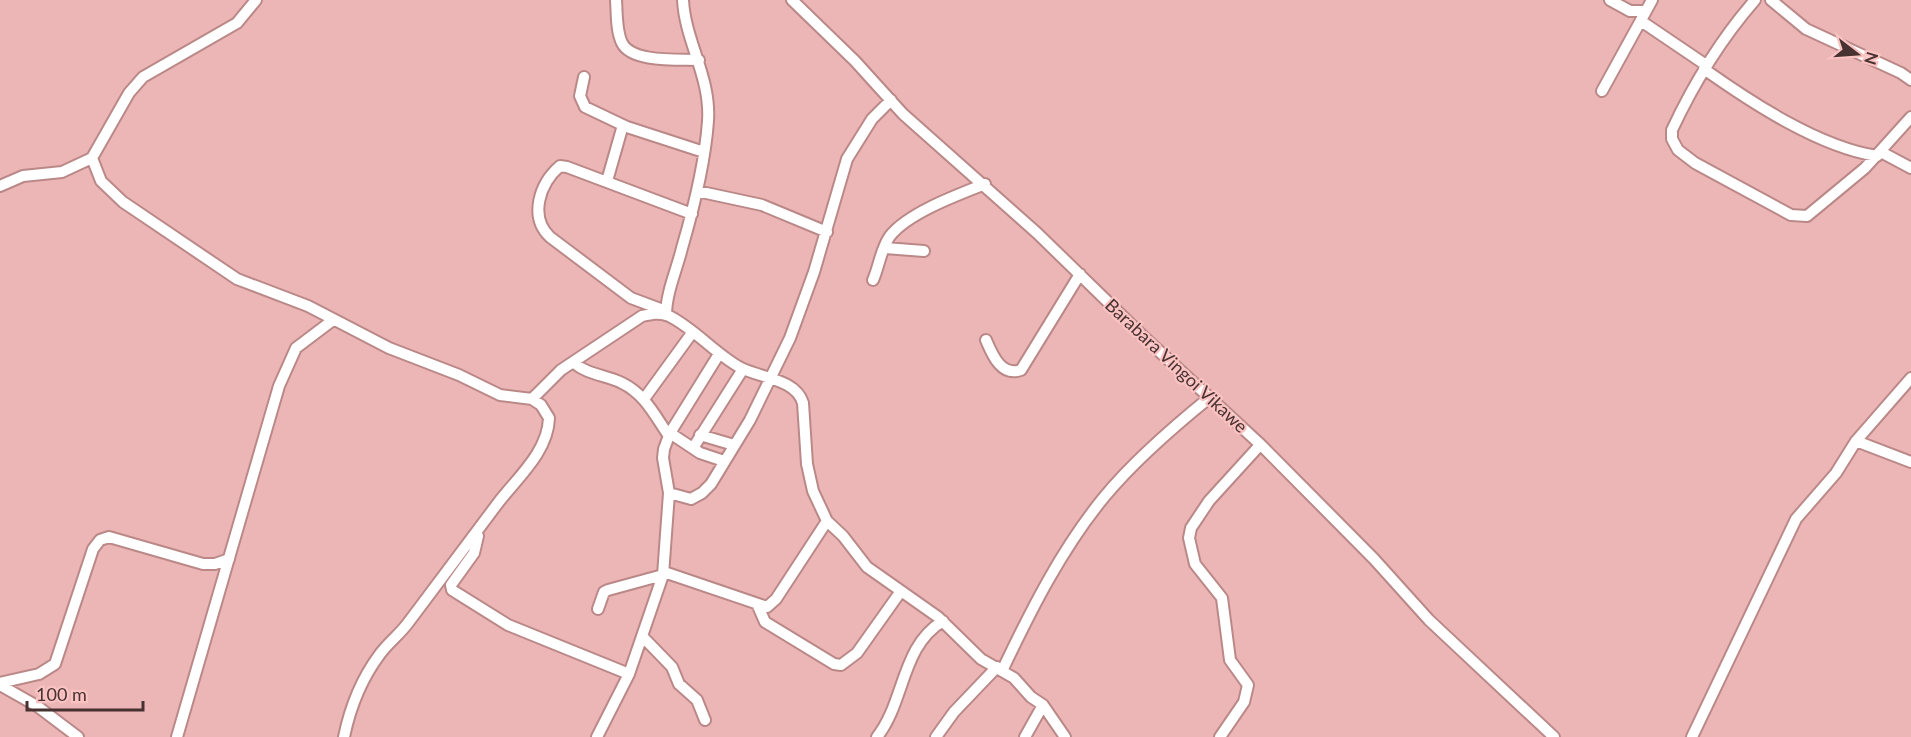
<svg xmlns="http://www.w3.org/2000/svg" width="1911" height="737" viewBox="0 0 1911 737" font-family="Lato,sans-serif">
	<style>
		.lines { fill: none; stroke-linecap: round; stroke-linejoin: round }
		.minor-casing { stroke: #b88; stroke-width: 14 }
		.minor { stroke: #fff; stroke-width: 10 }
		.labels { text-anchor: middle; stroke-width: 4.5; stroke-linejoin: round; paint-order: stroke }
		.street-label { font-size: 18px; fill: #473131; stroke: #fac3c2 }
	</style>
	<rect width="100%" height="100%" fill="#ecb6b6"/>
	<g class="lines">
		<g class="minor-casing">
			<path id="minor" d="M616,0C617,13 616,31 622,43C632,63 679,59 699,60
				M792,0L855,61L903,114L1037,233L1147,340L1261,445L1374,559L1429,620L1554,737
				M1610,0L1630,11H1646L1652,0
				M1755,0C1721,39 1694,83 1672,130V139L1678,150L1695,163L1791,215L1807,216L1865,168L1911,117
				M1771,0L1806,29L1901,73L1911,80
				M1641,21L1706,65
				M1704,69C1752,103 1819,147 1877,156
				M584,77L580,96L585,107L627,127L704,152
				M1602,91L1646,11
				M1881,152L1911,168
				M92,158L101,181L123,202L237,279L308,306L389,348L459,375L500,395L532,399L561,370L642,316C651,314 660,312 669,316C694,328 715,354 741,368C761,378 796,379 803,403L807,464L813,491L827,521L843,536L867,567L938,617L981,659L1014,678L1031,697L1043,705L1065,737
				M607,181L623,125
				M0,186L23,176L62,172L92,158L129,93L143,77L237,23L256,0
				M697,191L762,205L827,232
				M885,248L924,251
				M873,280C879,267 881,248 890,236C908,213 957,195 985,184
				M663,310L631,298L550,237C529,217 539,184 560,166L567,167L692,214
				M666,315C666,293 677,269 682,248C694,207 705,164 708,121C711,77 685,41 683,0
				M986,340C992,354 1001,377 1021,370L1080,274
				M574,363C588,375 606,375 622,383C645,394 655,416 669,436
				M644,399L692,333
				M670,433L700,453L724,461
				M700,435L734,445
				M1856,441L1911,462
				M693,448L743,369
				M669,493L691,499L702,493L711,484L750,420L790,338L814,272L847,159L872,119L891,100
				M478,536L474,553L451,585L452,590L508,625L629,674
				M664,572L767,607L776,599L827,521
				M758,606L765,622L834,664L841,665L857,653L901,591
				M598,609L604,592L608,590L663,575
				M642,636L672,667L679,684L697,700L705,720
				M1002,671C1031,610 1062,548 1105,496C1135,460 1172,428 1209,398
				M0,683L39,674L55,664L93,549L100,540L109,537L203,564H215L229,559
				M0,685L37,706L78,737
				M177,737L279,386L296,348L333,320
				M344,737C350,708 362,678 380,654C388,643 400,634 408,623C438,583 468,543 498,503C517,478 548,452 549,418L541,405L532,399
				M597,737L629,674L663,575L669,493L663,458L664,449L670,433L719,354
				M877,737C905,702 901,646 943,621
				M936,737L954,712L997,667
				M1025,737L1043,705
				M1220,737L1244,702L1248,685L1230,660L1222,598L1195,564L1189,538L1191,528L1209,501L1260,445
				M1692,737L1796,519L1836,473L1856,441L1911,378"/>
		</g>
		<use href="#minor" class="minor"/>
	</g>
	<g class="labels">
		<g class="street-label">
			<text transform="translate(1176 366) rotate(43)" y="6">Barabara Vingoi Vikawe</text>
		</g>
	</g>
	<g transform="translate(1857 54) rotate(107)" stroke="#fac3c2" stroke-width="4.5" paint-order="stroke">
	<path d="M0-4.5L10 22L0 15L-10 22Z" fill="#473131"/>
	<text y="-9" font-size="16" font-weight="bold" text-anchor="middle" fill="#473131">N</text>
	</g>
	<path d="M27 701v9h116v-9" fill="none" stroke="#473131" stroke-width="3"/>
	<text x="36" y="701" font-size="18" fill="#473131" stroke="#fac3c2" stroke-width="4.5" paint-order="stroke">100 m</text>
</svg>
